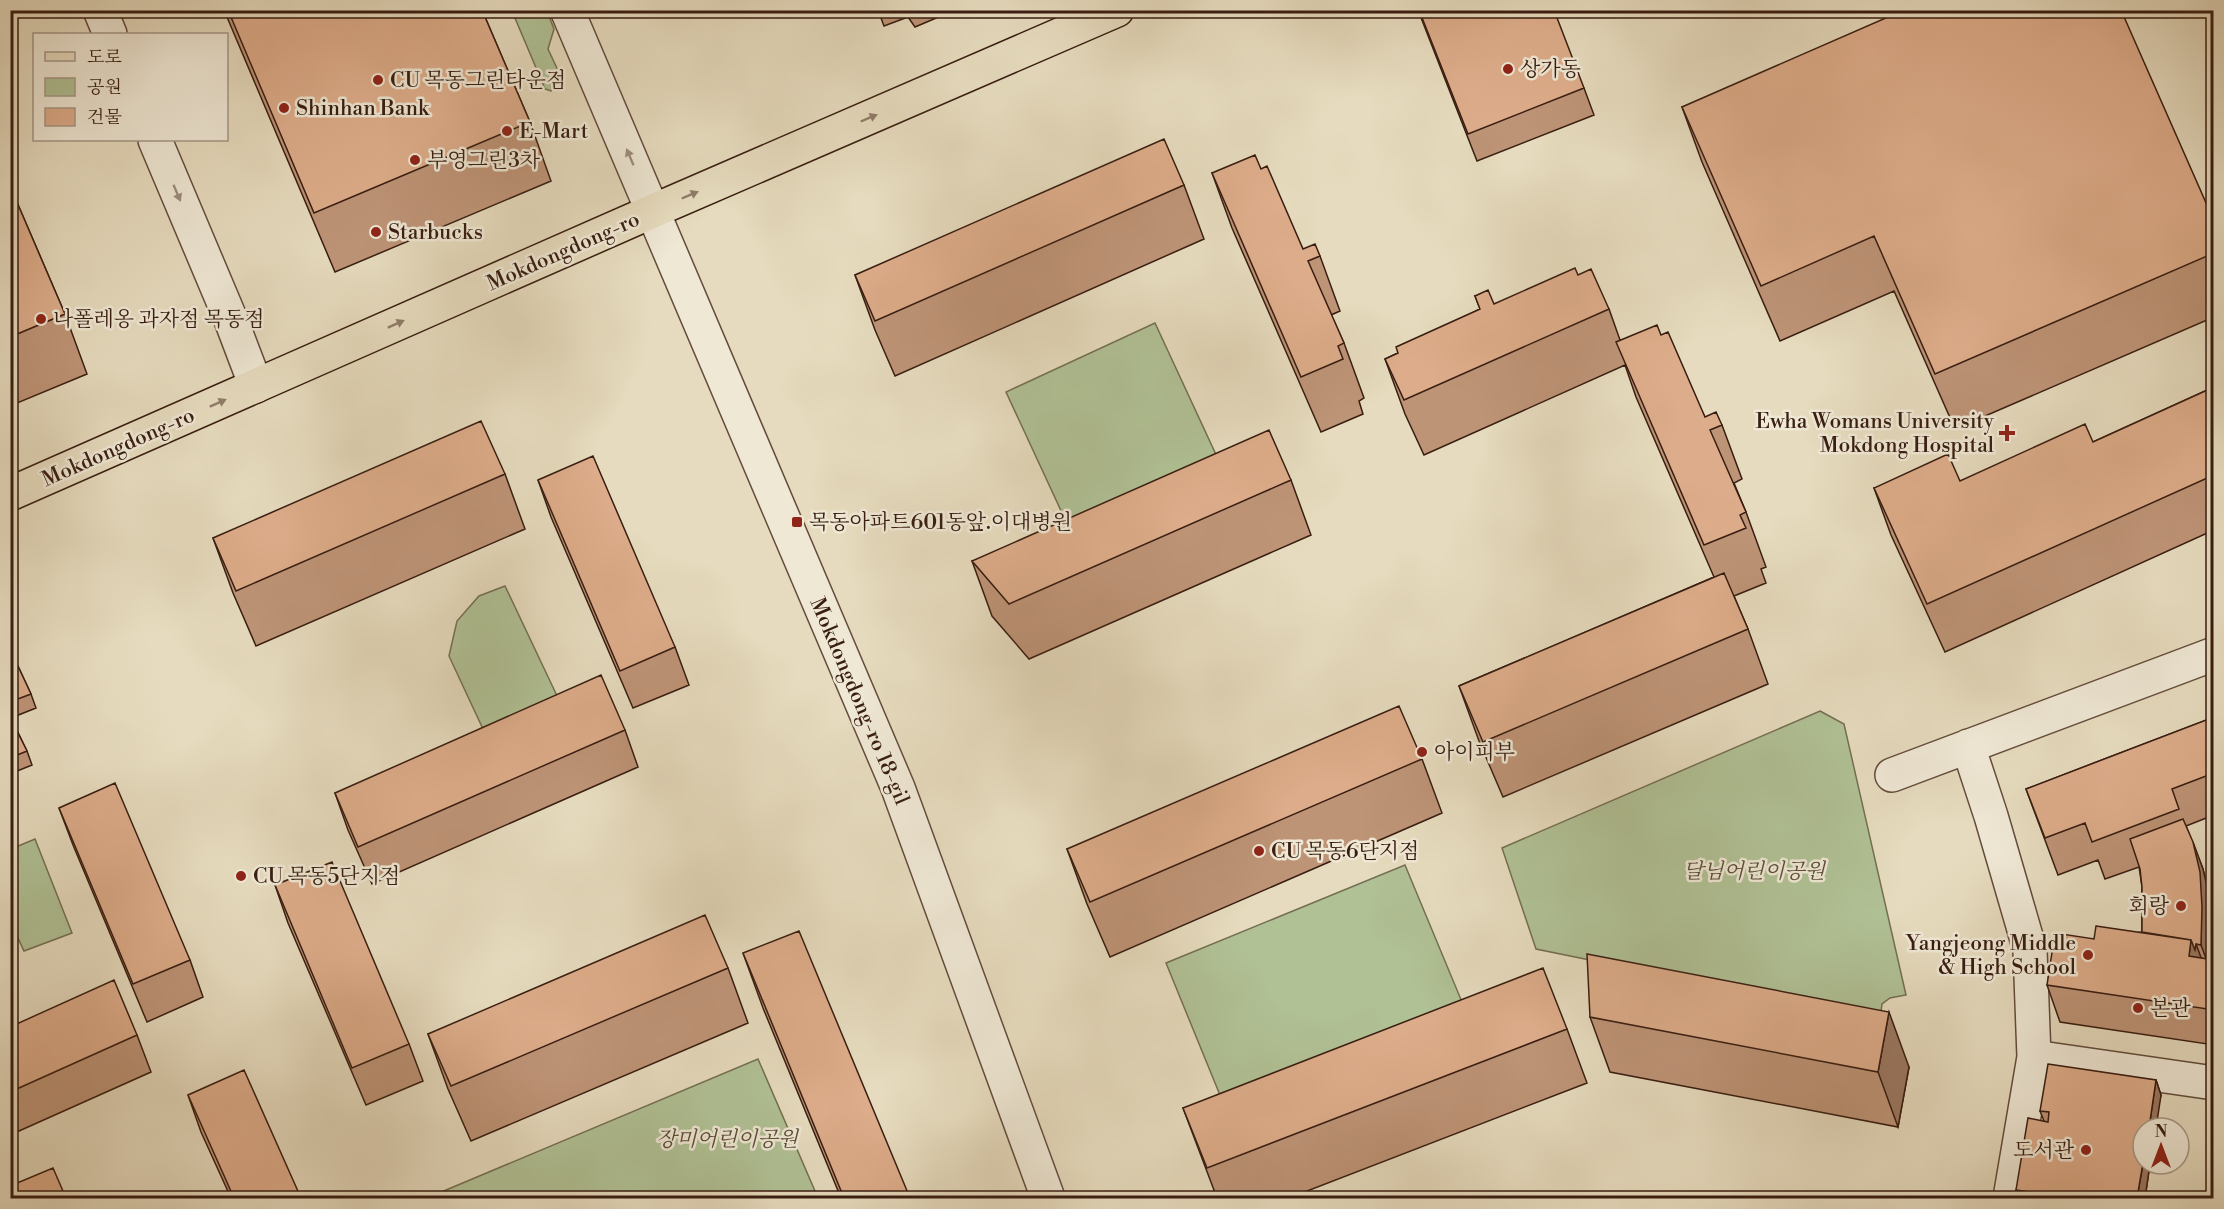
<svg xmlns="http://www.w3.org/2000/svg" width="2224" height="1209" viewBox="0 0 2224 1209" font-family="'Libre Bodoni','Noto Serif KR',serif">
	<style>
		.green { fill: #b0c195; stroke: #746f53; stroke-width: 1.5 }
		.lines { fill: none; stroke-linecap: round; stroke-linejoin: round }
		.minor-casing { stroke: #644c3c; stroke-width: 36 }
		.major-casing { stroke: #381d11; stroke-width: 36 }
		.minor { stroke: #efe8d5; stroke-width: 33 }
		.major { stroke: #e6dbbe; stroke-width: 33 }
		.wall { fill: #be9477; stroke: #381d11; stroke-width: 1.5 }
		.shaded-wall { fill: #9b7861; stroke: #381d11; stroke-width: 1.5 }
		.building { fill: #ddac8a; stroke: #381d11; stroke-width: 1.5 }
		.oneway { fill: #8f7c68 }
		.oneway2 { fill: #9d8d7d }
		.poi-dot { fill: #8f2418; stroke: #efe8d5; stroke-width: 2 }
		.labels { text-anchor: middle; stroke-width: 5; stroke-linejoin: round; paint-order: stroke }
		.poi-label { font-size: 21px; fill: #381d11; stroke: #efe8d5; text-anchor: start }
		.street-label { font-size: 21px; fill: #381d11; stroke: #efe8d5 }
		.park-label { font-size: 21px; font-style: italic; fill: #5c4e39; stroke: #efe8d5 }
	</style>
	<rect width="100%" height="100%" fill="#e6dbbe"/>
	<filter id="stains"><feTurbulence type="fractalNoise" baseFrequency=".00333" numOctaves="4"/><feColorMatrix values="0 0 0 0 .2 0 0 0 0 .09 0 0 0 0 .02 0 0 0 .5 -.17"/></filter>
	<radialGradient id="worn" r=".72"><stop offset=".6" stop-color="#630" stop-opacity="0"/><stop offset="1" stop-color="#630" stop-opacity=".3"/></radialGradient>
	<path class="green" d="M512,11H547L554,29L548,49L562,79L560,86L551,91L545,89Z
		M1155,323L1218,459L1069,528L1006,392Z
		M505,586L559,700L483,729L449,656L457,621L479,596Z
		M1820,711L1844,724L1906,995L1890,998L1882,1004L1880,1019L1536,949L1502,848Z
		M35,839L72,933L24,951L11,923V849Z
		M1405,865L1462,1002L1222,1100L1166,963Z
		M758,1059L818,1198H427Z"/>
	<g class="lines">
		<g class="minor-casing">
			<path id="minor" d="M100,10L110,34
				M567,10L898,788L1048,1198
				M155,140L231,320L256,386
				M1968,746L1991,816L2030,950L2034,1057L2010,1198
				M1892,775L2214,654
				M2034,1057L2214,1083"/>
		</g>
		<g class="major-casing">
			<path id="major" d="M10,494L653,211L1117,10"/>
		</g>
		<use href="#minor" class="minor"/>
		<use href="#major" class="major"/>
	</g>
	<path class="wall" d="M224,10H482L530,122L551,181L335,272Z
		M878,10H955L915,27L908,17L884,26Z
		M1418,10L1584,88L1594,115L1477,161Z
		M1682,107L2214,221V317L1955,429L1894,291L1780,341L1702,162Z
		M1261,169L1303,249L1320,256L1340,311L1331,315L1344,343L1364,398L1359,401L1363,414L1321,432L1232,228L1212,173Z
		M1184,185L1204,239L895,376L875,330L855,275Z
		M10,186L65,314L87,374L10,406Z
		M1578,275L1609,309L1620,340L1661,335L1705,417L1722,425L1742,479L1734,483L1746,512L1766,567L1761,569L1766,583L1734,596L1748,629L1768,684L1503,797L1479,741L1459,686L1714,577L1636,397L1625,365L1424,455L1405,414L1385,359L1398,353L1480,309L1475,296L1494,304Z
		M2214,387V530L1945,652L1891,535L1874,488L1960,481L2093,442Z
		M505,474L525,529L256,646L233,593L213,538Z
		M538,480L675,647L689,685L633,708L551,517Z
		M1291,480L1311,535L1029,659L992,616L972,561Z
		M10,649L31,694L36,708L11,718L27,751L32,765L10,774Z
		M2214,717V815L2186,826L2203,869L2210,899L2212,934L2211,959L2214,960V1045L2060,1022L2047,985L2094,939L2142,932V887L2139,867L2105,879L2098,860L2058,875L2026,789Z
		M625,730L638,767L372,884L348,830L335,793Z
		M1422,759L1442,813L1110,957L1087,904L1067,849Z
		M59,808L190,960L203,997L147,1022L73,845Z
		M275,885L409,1044L423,1081L366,1105L288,923Z
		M743,953L910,1198H841L763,1008Z
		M728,968L748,1023L471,1141L448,1089L428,1034Z
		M1590,1017L1909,1067L1898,1127L1610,1072Z
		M10,1027L137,1035L151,1072L10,1135Z
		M1567,1029L1587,1083L1289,1198H1217L1183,1108Z
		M2156,1080L2161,1095L2143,1164H2150L2145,1198H2019L2016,1190L2044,1121L2040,1111Z
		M188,1095L301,1198H231L201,1132Z"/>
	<path class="shaded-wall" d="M2193,842L2203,869L2210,899L2212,934L2211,972L2201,945Z
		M2191,940L2196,944L2206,971L2189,956Z
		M1889,1012L1909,1067L1898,1127L1878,1072Z
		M2156,1080L2161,1095L2156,1128H2149Z
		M2143,1164H2150L2145,1198H2137Z"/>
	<path class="building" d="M228,10H482L530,122L314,213Z
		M1419,10H1554L1584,88L1468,134Z
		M1904,10H2121L2214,221V253L1935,374L1874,236L1761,286L1682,107Z
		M1164,139L1184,185L875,321L855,275Z
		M1255,155L1261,169L1267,166L1303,249L1315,244L1320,256L1308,261L1344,343L1338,346L1343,359L1301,377L1212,173Z
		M10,186L65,314L10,337Z
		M1575,268L1578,275L1591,269L1609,309L1404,400L1385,359L1398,353L1396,347L1480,309L1475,296L1488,290L1494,304Z
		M1657,325L1661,335L1668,332L1705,417L1716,412L1722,425L1710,430L1746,512L1740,515L1746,528L1704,545L1616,342Z
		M2214,387V475L1927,604L1874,488L1948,454L1960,481L2085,424L2093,442Z
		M481,421L505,474L236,591L213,538Z
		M1269,430L1291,480L1009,604L972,561Z
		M593,456L675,647L620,671L538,480Z
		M1724,573L1748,629L1483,742L1459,686Z
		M10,649L31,694L10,702Z
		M601,675L625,730L358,847L335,793Z
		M1399,706L1422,759L1090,902L1067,849Z
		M10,717L27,751L10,758Z
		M2214,717V773L2172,789L2179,809L2092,842L2085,823L2045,838L2026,789Z
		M115,783L190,960L133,984L59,808Z
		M2183,819L2193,842L2200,872L2202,907L2201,945L2196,944L2195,950L2191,940L2142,932V887L2140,869L2130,839Z
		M332,862L409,1044L352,1068L275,885Z
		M705,915L728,968L451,1086L428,1034Z
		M2096,926L2191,940L2189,956L2214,960V1010L2047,985L2055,933L2094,939Z
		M799,931L910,1198H844L743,953Z
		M1587,954L1889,1012L1878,1072L1590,1017Z
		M1543,968L1567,1029L1207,1168L1183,1108Z
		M114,980L137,1035L10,1092V1027Z
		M2048,1064L2156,1080L2149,1128H2143V1163L2137,1198H2036L2037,1193L2016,1190L2028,1118L2048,1122L2049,1112L2040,1111Z
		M244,1070L301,1198H234L188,1095Z
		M53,1168L66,1198H10V1186Z"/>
	<defs><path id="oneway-solid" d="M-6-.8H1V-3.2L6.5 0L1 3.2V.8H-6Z" transform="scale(1.5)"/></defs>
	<g class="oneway">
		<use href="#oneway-solid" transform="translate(869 118) rotate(-23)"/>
		<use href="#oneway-solid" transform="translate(690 195) rotate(-23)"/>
		<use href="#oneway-solid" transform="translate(396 324) rotate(-24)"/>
		<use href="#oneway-solid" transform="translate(218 403) rotate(-24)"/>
	</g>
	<g class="oneway2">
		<use href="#oneway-solid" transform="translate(630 157) rotate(-113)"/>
		<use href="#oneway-solid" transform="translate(177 193) rotate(67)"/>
	</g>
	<g class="poi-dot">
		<circle cx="1508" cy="69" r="6"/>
		<circle cx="378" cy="80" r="6"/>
		<circle cx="284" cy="108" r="6"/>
		<circle cx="507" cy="131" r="6"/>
		<circle cx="415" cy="160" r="6"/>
		<circle cx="376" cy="232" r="6"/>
		<circle cx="41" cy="319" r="6"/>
		<path d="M2004 424h6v6h6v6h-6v6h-6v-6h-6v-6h6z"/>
		<rect x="791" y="516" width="12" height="12" rx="3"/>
		<circle cx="1422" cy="752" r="6"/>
		<circle cx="1259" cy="851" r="6"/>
		<circle cx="241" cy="876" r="6"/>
		<circle cx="2181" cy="906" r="6"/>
		<circle cx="2088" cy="955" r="6"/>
		<circle cx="2138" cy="1008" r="6"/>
		<circle cx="2086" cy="1150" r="6"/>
	</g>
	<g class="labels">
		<g class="poi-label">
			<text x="1520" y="76">상가동</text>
			<text x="390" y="87">CU 목동그린타운점</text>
			<text x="296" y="115">Shinhan Bank</text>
			<text x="519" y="138">E-Mart</text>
			<text x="427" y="167">부영그린3차</text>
			<text x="388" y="239">Starbucks</text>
			<text x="53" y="326">나폴레옹 과자점 목동점</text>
			<text x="1994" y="428" text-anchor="end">Ewha Womans University<tspan x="1994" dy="24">Mokdong Hospital</tspan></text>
			<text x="809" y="529">목동아파트601동앞.이대병원</text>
			<text x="1434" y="759">아이피부</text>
			<text x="1271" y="858">CU 목동6단지점</text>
			<text x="253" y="883">CU 목동5단지점</text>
			<text x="2169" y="913" text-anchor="end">회랑</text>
			<text x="2076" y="950" text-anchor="end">Yangjeong Middle<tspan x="2076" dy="24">&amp; High School</tspan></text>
			<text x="2150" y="1015">본관</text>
			<text x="2074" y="1157" text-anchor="end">도서관</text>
		</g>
		<g class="street-label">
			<text transform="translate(563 251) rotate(-24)" y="7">Mokdongdong-ro</text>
			<text transform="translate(118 447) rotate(-24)" y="7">Mokdongdong-ro</text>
			<text transform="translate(860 701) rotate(67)" y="7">Mokdongdong-ro 18-gil</text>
		</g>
		<g class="park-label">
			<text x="1754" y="878">달님어린이공원</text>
			<text x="727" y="1146">장미어린이공원</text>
		</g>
	</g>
	<rect width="2224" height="1209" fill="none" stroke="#e6dbbe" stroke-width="36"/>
	<rect x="12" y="12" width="2200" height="1185" fill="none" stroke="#381d11" stroke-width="3"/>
	<rect x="18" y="18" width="2188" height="1173" fill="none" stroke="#381d11" stroke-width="1.5"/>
	<rect x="33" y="33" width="195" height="108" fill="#efe8d5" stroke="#a69787" stroke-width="1.5"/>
	<rect x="45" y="52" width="30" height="9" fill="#e6dbbe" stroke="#a69787" stroke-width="1.5"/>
	<text x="87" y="63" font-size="18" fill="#381d11">도로</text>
	<rect x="45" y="78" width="30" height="18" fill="#b0c195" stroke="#a69787" stroke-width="1.5"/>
	<text x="87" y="93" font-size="18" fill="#381d11">공원</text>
	<rect x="45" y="108" width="30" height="18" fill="#ddac8a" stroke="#a69787" stroke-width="1.5"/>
	<text x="87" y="123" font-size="18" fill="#381d11">건물</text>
	<g transform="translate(2161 1146)"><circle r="28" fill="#efe8d5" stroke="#a69787" stroke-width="1.5"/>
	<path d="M0-4.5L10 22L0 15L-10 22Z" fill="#8f2418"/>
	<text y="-9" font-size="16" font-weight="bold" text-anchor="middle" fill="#381d11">N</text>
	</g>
	<rect width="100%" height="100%" filter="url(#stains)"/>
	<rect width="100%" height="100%" fill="url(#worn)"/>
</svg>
